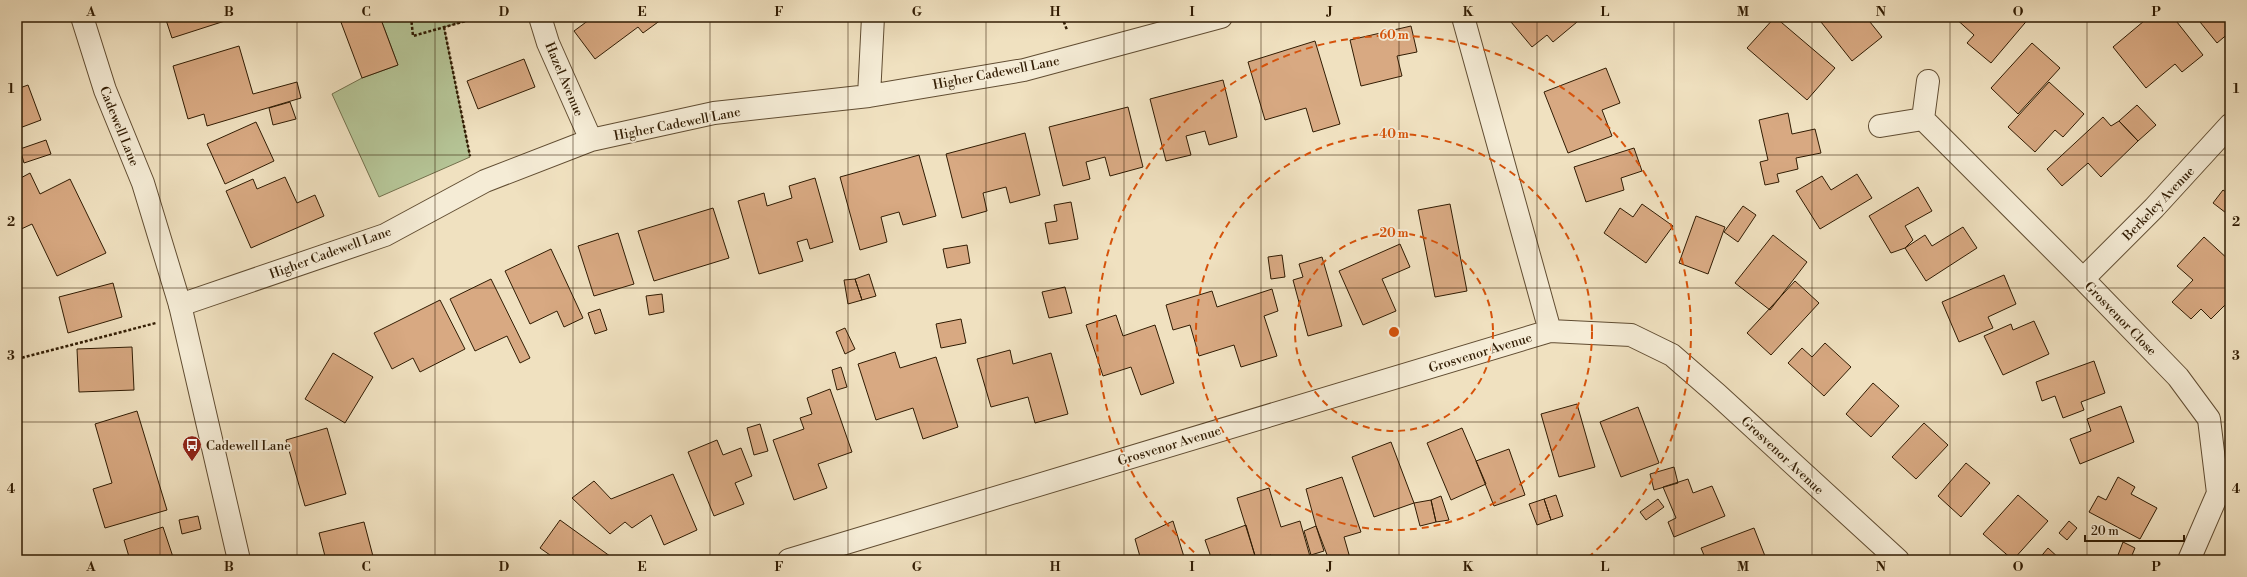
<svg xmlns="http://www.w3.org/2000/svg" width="2247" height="577" viewBox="0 0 2247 577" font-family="'Libre Bodoni',serif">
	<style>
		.green { fill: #b5c496; stroke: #73704c }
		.building { fill: #d8a982; stroke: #311c03 }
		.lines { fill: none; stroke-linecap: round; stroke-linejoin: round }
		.minor-casing { stroke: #614d32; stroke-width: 24 }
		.tertiary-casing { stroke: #614d32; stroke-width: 24 }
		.path { stroke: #311c03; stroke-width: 2.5; stroke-dasharray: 3 2; stroke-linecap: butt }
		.minor { stroke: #f5ecd6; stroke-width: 22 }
		.tertiary { stroke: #f5ecd6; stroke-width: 22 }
		.grid { fill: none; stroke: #311c03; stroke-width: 1; stroke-opacity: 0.55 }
		.ring { fill: none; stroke: #d6530b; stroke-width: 2; stroke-dasharray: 7 5 }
		.labels { text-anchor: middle; stroke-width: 3.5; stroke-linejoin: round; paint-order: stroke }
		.street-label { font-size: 13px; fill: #311c03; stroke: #f5ecd6 }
		.poi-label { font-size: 13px; fill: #311c03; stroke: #f5ecd6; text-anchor: start }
		.centre { fill: #d6530b; stroke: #f5ecd6; stroke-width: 2 }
		.ring-label { font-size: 12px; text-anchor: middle; font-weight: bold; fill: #d6530b; stroke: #f5ecd6; stroke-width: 3.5; stroke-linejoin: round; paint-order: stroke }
		.neatline { fill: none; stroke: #311c03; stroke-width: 1.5 }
		.grid-label { font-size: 13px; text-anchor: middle; font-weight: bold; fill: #311c03 }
	</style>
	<rect width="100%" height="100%" fill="#f0e1c0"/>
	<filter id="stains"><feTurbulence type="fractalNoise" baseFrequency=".005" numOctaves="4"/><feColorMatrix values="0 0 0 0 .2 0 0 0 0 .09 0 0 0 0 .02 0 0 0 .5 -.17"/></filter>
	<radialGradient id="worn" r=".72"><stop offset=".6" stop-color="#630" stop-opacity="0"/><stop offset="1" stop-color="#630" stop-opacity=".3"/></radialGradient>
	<path class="green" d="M380,17H480L444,27L470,157L379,197L332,94L362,78L398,65Z"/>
	<path class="building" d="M165,17H231V19L172,38Z
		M339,17H380L398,65L362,78Z
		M593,17H665L643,33L638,27L595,59L574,31Z
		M1517,17H1573L1577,22L1553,42L1547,35L1532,47L1511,22Z
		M1775,17L1835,68L1807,100L1747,48Z
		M1827,17H1866L1882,37L1852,61L1821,22Z
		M1954,17H2030L1991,63L1967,43L1974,35Z
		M2141,17H2173L2203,55L2182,72L2175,64L2146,88L2113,47L2144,21Z
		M2196,17H2230V32L2217,43Z
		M1411,26L1417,52L1397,56L1402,76L1361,86L1350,40Z
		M1315,41L1340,124L1313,132L1306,108L1265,120L1248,62Z
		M2032,43L2060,68L2018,114L1991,88Z
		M239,46L253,94L297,82L301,98L207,126L204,114L188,119L173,66Z
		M524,59L535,87L478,109L467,81Z
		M1606,68L1620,103L1602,110L1612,136L1568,153L1544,92Z
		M1223,80L1237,137L1209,145L1205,131L1186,136L1191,155L1166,161L1150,99Z
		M2049,82L2084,114L2063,137L2055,130L2035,152L2008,127Z
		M28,85L41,120L17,129V89Z
		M290,102L296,119L273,125L269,108Z
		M2137,105L2156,125L2138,141L2119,121Z
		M1128,107L1143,167L1110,176L1105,157L1086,162L1090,179L1063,186L1049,127Z
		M1788,113L1792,134L1815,129L1821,153L1796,158L1798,169L1777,174L1779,182L1765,185L1760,162L1768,160L1759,120Z
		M2103,117L2111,126L2119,121L2138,141L2101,177L2088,163L2062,186L2047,169Z
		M256,122L274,161L225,184L207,144Z
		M1025,133L1040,195L1010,203L1006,187L983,193L987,211L962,218L946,154Z
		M46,140L51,154L24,163L20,149Z
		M1634,148L1642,171L1621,178L1624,190L1586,202L1574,167Z
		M919,155L936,216L903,225L899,212L881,217L887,242L860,250L840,177Z
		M30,173L40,194L70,179L106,253L57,276L32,224L17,231V180Z
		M1857,174L1872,198L1820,229L1796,191L1822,176L1831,190Z
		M285,177L297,203L315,195L324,216L251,248L226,191L253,179L257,189Z
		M815,178L833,242L810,249L807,239L797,242L803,261L759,274L738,201L764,193L767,206L792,198L789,186Z
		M1918,187L1932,211L1905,226L1913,240L1905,248L1891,253L1869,216Z
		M2223,190L2230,195V216L2213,203Z
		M1071,202L1078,239L1049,244L1045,223L1057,221L1054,205Z
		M1450,204L1467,291L1435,297L1418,210Z
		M1642,204L1673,226L1646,263L1604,233L1620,208L1633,217Z
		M1743,206L1756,215L1738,242L1724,232Z
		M713,208L729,258L654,281L638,231Z
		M1696,216L1725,227L1708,274L1679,263Z
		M1963,227L1977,248L1926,281L1905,248L1925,235L1932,246Z
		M618,233L634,284L594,296L578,246Z
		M1773,235L1807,262L1770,310L1735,283Z
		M2204,237L2230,261V300L2211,319L2201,309L2191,319L2172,302L2193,280L2177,266Z
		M1400,244L1410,267L1382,279L1396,311L1363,325L1339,271Z
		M967,245L970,263L947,268L943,249Z
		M551,249L583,318L564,327L557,311L530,324L505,271Z
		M1282,255L1285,277L1271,279L1268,257Z
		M1322,257L1342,326L1308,336L1293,280L1303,277L1299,264Z
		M869,274L876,296L862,300L855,279Z
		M2004,275L2016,304L1988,317L1993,328L1959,342L1942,302Z
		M491,279L530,358L520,363L507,336L475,351L450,299Z
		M855,279L862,300L848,304L844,280Z
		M1795,281L1819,303L1771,355L1747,333Z
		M113,283L122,317L68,333L59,297Z
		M1065,287L1072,313L1049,318L1042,292Z
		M1272,289L1278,311L1264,316L1277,356L1241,367L1234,345L1199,356L1190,325L1173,330L1166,305L1212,291L1217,307Z
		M662,294L664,312L649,315L646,296Z
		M440,300L465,349L420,372L413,358L392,369L374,333Z
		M600,309L607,330L595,334L588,313Z
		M1116,315L1123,336L1155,325L1174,383L1141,395L1131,367L1103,376L1086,325Z
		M961,319L966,343L941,348L936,324Z
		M2034,321L2049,354L2003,375L1984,336L2011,324L2013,330Z
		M845,328L855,349L845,354L836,332Z
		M1825,343L1851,367L1824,396L1788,363L1802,348L1812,357Z
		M132,347L134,390L79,392L77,349Z
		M1010,350L1013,364L1051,353L1068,414L1035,423L1028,397L991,407L977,359Z
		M895,352L900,368L936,357L958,427L923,439L913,408L876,420L858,364Z
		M333,353L373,377L345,423L305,399Z
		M2094,361L2105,393L2081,402L2084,410L2063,418L2055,396L2042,401L2036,382Z
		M841,367L847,387L837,390L832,370Z
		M1873,383L1899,406L1871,437L1846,414Z
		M830,389L852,452L818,464L827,488L794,500L773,440L804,429L800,418L812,414L807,398Z
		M1577,404L1595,467L1559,477L1541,414Z
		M2121,406L2134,442L2080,464L2070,439L2091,431L2087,419Z
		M1638,407L1659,463L1621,477L1600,422Z
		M137,411L167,510L105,528L93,489L112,483L95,424Z
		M1924,423L1948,445L1916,479L1892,457Z
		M760,424L768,451L754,455L747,428Z
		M327,428L346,494L305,506L286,440Z
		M1462,428L1486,484L1451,500L1427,443Z
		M717,440L723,455L741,448L752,476L735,483L744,504L714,516L688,452Z
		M1391,442L1414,503L1374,517L1352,457Z
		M1509,449L1525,495L1494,506L1476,461Z
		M1966,463L1990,483L1961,517L1938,496Z
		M1674,467L1678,483L1654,490L1650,474Z
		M673,474L697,530L664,545L651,515L632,528L625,522L610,534L572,498L594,481L611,499Z
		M1342,477L1361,532L1344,537L1350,558L1329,560L1316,526L1306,489Z
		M2118,477L2135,487L2131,494L2157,508L2140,539L2089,512L2098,496L2106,500Z
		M1688,479L1693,493L1712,486L1725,516L1674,537L1668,522L1676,518L1663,487Z
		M1269,488L1281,527L1300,521L1311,560H1273L1271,555L1256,559L1237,498Z
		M1556,495L1563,516L1551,520L1544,499Z
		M2018,495L2048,521L2013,560L1983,534Z
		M1441,496L1449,520L1436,522L1431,500Z
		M1544,499L1551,520L1537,525L1529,504Z
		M1658,499L1664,507L1646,520L1640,512Z
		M1431,500L1436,522L1420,526L1414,503Z
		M198,516L201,529L182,534L179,520Z
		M560,520L614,559V560H557L540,548Z
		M1173,521L1185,560H1141L1135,539Z
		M2069,521L2077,528L2067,540L2059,533Z
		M364,522L374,560H326L319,533Z
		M1246,525L1256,559L1212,560L1205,540Z
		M1316,526L1324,551L1311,555L1304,531Z
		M163,527L174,560H130L124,540Z
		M1754,528L1765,556L1754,560H1706L1701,548Z
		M2123,542L2135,548L2130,560L2118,555Z
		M2048,548L2061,560H2038Z"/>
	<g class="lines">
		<g class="minor-casing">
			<path id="minor" d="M540,17L548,43L591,140
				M1463,17L1550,331L1631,335L1672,355L1718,395L1898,560
				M1928,81L1923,119L2083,279L2178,377L2209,419L2218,493L2189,560
				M869,96L873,17
				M1880,126L1923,119
				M2083,279L2154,208L2230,125
				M180,305L385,235L485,181L591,140L714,113L869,96L1024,70L1221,17
				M789,560L1550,331"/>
		</g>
		<g class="tertiary-casing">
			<path id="tertiary" d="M82,17L105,90L143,183L180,305L239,560"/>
		</g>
		<path class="path" d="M411,17L413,36L480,17
			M1062,17L1067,30
			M444,27L470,156
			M17,359L156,323"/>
		<use href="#minor" class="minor"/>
		<use href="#tertiary" class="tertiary"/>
	</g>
	<path class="grid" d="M160,17V560M297,17V560M435,17V560M573,17V560M710,17V560M848,17V560M986,17V560M1124,17V560M1261,17V560M1399,17V560M1537,17V560M1674,17V560M1812,17V560M1950,17V560M2087,17V560M17,155H2230M17,288H2230M17,422H2230"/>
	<g class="ring">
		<circle cx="1394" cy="332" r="99"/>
		<circle cx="1394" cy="332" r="198"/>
		<path d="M1203 560A297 297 0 1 1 1585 560"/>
	</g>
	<defs>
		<g id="bus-pin" transform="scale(1)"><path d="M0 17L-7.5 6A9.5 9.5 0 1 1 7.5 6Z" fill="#8f2418" stroke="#f5ecd6"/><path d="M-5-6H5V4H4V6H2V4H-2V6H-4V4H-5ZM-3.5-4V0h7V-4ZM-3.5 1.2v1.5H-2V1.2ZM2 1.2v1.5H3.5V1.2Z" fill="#fff"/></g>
	</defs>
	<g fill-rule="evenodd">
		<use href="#bus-pin" x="192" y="445"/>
	</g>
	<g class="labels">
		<g class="street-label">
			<text transform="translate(996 72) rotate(-11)" y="5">Higher Cadewell Lane</text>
			<text transform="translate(565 79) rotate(67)" y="5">Hazel Avenue</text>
			<text transform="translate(677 123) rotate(-11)" y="5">Higher Cadewell Lane</text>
			<text transform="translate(120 126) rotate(68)" y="5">Cadewell Lane</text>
			<text transform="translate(2158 203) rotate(-46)" y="5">Berkeley Avenue</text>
			<text transform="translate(330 252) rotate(-20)" y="5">Higher Cadewell Lane</text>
			<text transform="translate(2121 318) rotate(46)" y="5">Grosvenor Close</text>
			<text transform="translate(1480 352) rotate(-17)" y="5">Grosvenor Avenue</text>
			<text transform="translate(1169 445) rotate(-17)" y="5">Grosvenor Avenue</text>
			<text transform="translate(1783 455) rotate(43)" y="5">Grosvenor Avenue</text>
		</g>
		<g class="poi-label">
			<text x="206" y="450">Cadewell Lane</text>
		</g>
	</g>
	<circle cx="1394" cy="332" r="6" class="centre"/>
	<g class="ring-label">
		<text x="1394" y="39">60 m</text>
		<text x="1394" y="138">40 m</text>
		<text x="1394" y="237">20 m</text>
	</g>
	<rect width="2247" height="577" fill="none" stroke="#f0e1c0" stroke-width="44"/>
	<path d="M2085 535v6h99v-6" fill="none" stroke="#311c03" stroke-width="2"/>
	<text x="2091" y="535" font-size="12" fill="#311c03" stroke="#f5ecd6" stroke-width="3" paint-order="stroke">20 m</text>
	<rect x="22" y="22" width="2203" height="533" class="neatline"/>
	<g class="grid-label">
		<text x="91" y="16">A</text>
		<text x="229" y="16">B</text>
		<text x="366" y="16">C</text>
		<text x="504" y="16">D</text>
		<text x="642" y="16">E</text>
		<text x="779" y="16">F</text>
		<text x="917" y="16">G</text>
		<text x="1055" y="16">H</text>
		<text x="1192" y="16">I</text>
		<text x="1330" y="16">J</text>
		<text x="1468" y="16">K</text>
		<text x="1605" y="16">L</text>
		<text x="1743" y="16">M</text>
		<text x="1881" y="16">N</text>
		<text x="2018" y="16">O</text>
		<text x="2156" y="16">P</text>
		<text x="11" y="93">1</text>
		<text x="2236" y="93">1</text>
		<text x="11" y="226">2</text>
		<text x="2236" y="226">2</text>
		<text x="11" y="360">3</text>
		<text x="2236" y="360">3</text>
		<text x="11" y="493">4</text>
		<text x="2236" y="493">4</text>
		<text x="91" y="571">A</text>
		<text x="229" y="571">B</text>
		<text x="366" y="571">C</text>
		<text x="504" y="571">D</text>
		<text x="642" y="571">E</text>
		<text x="779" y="571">F</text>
		<text x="917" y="571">G</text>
		<text x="1055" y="571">H</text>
		<text x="1192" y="571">I</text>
		<text x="1330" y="571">J</text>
		<text x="1468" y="571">K</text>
		<text x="1605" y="571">L</text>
		<text x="1743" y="571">M</text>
		<text x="1881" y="571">N</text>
		<text x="2018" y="571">O</text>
		<text x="2156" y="571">P</text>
	</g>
	<rect width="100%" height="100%" filter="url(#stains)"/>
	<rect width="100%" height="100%" fill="url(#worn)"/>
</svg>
